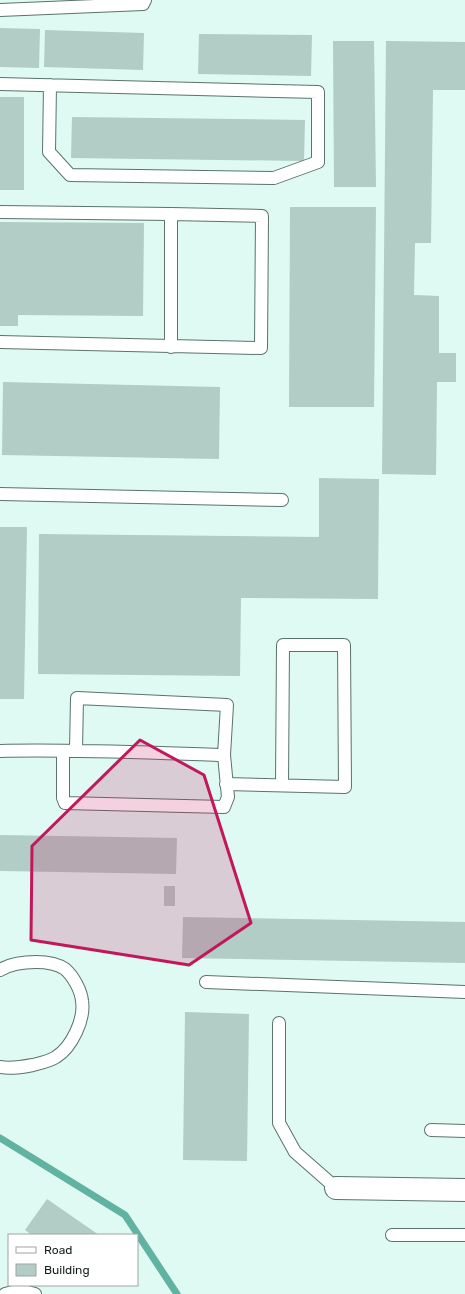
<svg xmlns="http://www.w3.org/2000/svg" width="465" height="1294" viewBox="0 0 465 1294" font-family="Rubik,sans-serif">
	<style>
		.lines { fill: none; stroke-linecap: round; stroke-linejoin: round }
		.stream { stroke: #60b2a1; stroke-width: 7 }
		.building { fill: #b2ccc6 }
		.lane-casing { stroke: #5b726d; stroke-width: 14 }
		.street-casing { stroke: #5b726d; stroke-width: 24 }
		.lane { stroke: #fff; stroke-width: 12 }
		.street { stroke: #fff; stroke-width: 22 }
		.marked { fill: #c2185b; fill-opacity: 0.2; stroke: #c2185b; stroke-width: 3; stroke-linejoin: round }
	</style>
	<rect width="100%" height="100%" fill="#dff9f3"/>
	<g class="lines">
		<path class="stream" d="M0,1138L125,1215L177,1294"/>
	</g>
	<path class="building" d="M0,28L40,29L39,68L0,67Z
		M45,30L144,33L143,70L44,67Z
		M199,34L312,35L311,76L198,74Z
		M333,41H374L376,187H334Z
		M386,41L465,42V90H433L431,243H415L414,295L439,296V353H456V382H437L436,475L382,474Z
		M0,97H24V190H0Z
		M72,117L305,120L304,161L71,158Z
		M290,207H376L374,407H289Z
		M0,222L144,223L143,316L18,315V326H0Z
		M3,382L220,387L219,459L2,455Z
		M319,478L379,479L378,599L241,598L240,676L38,674L39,534L319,537Z
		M0,527H27L24,699H0Z
		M0,835L177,838L176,874L0,871Z
		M164,886H175V906H164Z
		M183,917L465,922V963L182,958Z
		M185,1012L249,1014L247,1161L183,1160Z
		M47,1199L99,1235H32L25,1230Z"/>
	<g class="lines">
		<g class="lane-casing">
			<path id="lane" d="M0,10L143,4L145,0
				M0,84L318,92V162L274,178L70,175L49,152L50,85
				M0,212L171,214
				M0,342L261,348L262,216L171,214V347
				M0,494L282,500
				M0,751C75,749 149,753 224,755L227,705L77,698L76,751
				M63,751V798L65,803L224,807L228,797L224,755
				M226,784L345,787L344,645H283L282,785
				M0,970C10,964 24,962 36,962C45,962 56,963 65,969C73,976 81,990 82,1001C85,1019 72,1047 56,1057C50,1061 41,1063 33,1065C22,1067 11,1069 0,1067
				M206,982L465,992
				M279,1023V1123L295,1152L336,1188
				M431,1130L465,1131
				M392,1235H465
				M5,1294L20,1290L35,1294"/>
		</g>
		<g class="street-casing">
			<path id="street" d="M336,1188L465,1190"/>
		</g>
		<use href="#lane" class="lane"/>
		<use href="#street" class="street"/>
	</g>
	<path class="marked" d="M140,740L204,775L251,923L189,965L31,940L32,846Z"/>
	<rect x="8" y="1234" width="130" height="52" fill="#ffffff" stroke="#a1a5a4"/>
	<rect x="16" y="1247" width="20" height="6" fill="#ffffff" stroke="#a1a5a4"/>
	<text x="44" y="1254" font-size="12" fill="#141e1b">Road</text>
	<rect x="16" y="1264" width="20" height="12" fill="#b2ccc6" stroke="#a1a5a4"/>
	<text x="44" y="1274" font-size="12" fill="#141e1b">Building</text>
</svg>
